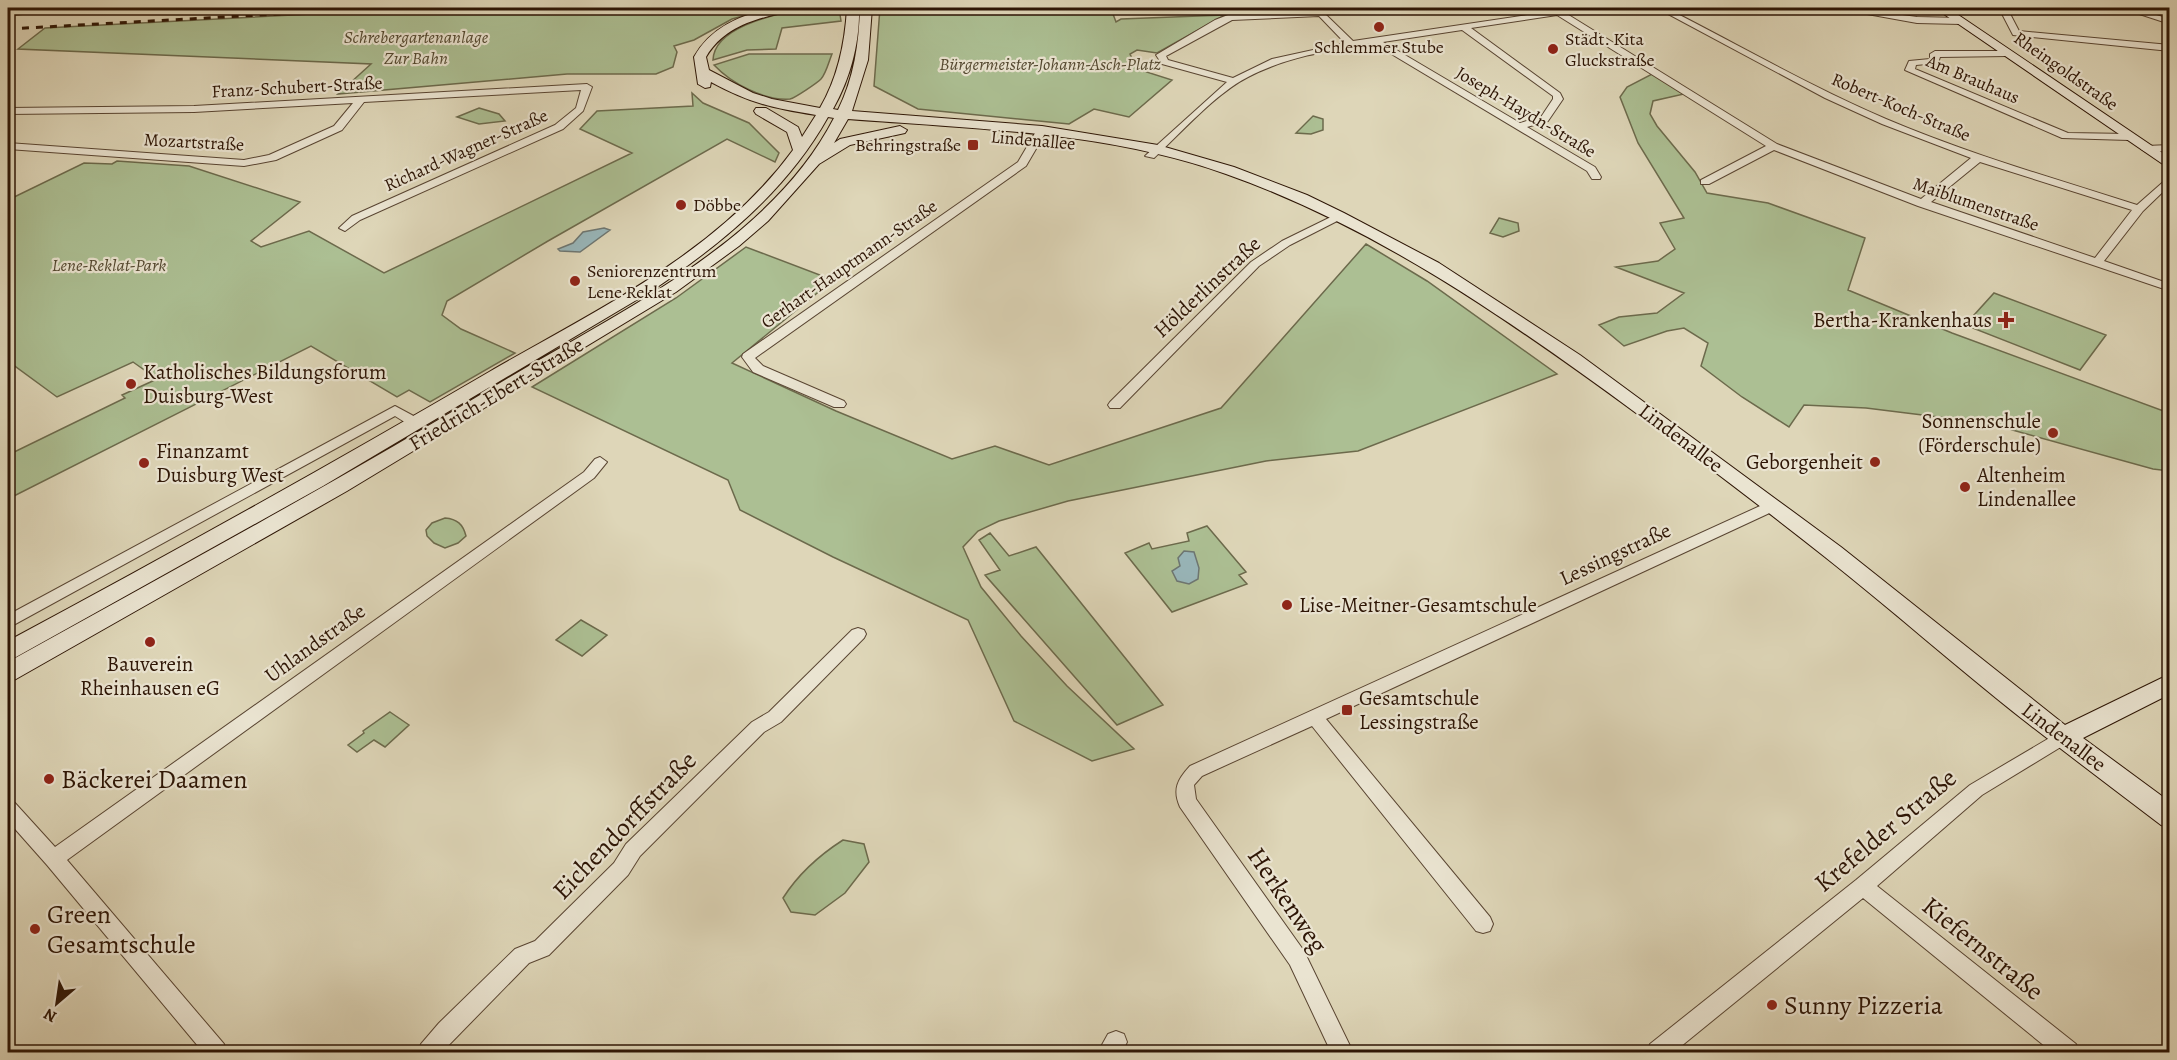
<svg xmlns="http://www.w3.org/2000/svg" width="2177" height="1060" viewBox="0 0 2177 1060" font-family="Alegreya,serif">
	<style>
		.green { fill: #acbf93; stroke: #6c6a4c; stroke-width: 1.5 }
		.water { fill: #98b6ba; stroke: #6d7672; stroke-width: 1.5 }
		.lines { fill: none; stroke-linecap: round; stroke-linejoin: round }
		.street-casing { stroke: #594532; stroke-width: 2 }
		.secondary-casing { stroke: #2d1505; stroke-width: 2 }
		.street { fill: #eae4d1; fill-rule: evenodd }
		.secondary { fill: #eae4d1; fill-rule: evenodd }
		.rail { stroke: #2d1505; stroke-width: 3; stroke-dasharray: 7 7; stroke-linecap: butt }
		.poi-dot { fill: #8f2418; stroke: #eae4d1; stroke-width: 2 }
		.labels { text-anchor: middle; stroke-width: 4.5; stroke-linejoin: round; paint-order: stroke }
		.far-park-label { font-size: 18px; font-style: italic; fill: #534830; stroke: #eae4d1 }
		.far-poi-label { font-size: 18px; fill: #2d1505; stroke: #eae4d1; text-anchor: start }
		.far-street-label { font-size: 18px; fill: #2d1505; stroke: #eae4d1 }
		.street-label { font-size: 21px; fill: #2d1505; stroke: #eae4d1 }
		.poi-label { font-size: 21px; fill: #2d1505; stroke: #eae4d1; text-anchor: start }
		.near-poi-label { font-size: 26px; fill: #2d1505; stroke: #eae4d1; text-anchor: start }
		.near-street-label { font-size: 26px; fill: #2d1505; stroke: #eae4d1 }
	</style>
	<rect width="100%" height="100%" fill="#ded6b8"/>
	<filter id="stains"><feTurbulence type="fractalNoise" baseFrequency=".00333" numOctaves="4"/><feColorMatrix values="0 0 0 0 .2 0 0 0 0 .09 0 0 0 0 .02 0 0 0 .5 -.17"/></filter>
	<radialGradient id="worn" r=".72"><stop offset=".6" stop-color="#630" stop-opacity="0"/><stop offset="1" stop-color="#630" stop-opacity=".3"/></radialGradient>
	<path class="green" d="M426,8H772L732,19L694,40L674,46L677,52L673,67L656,74H567L338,94L371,64L18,49L45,28Z
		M804,8H839L841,21L782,28L776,49L747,50L713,60C714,26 778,14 804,8Z
		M880,8H1286L1113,14L1116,22L1121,19L1225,15L1157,53L1137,50L1130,54L1137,69L1172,80L1129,117L1094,109L1069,124L918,109L874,86Z
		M749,54H832C829,61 826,74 821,79C817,83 795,98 790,99C764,101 731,83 714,65Z
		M1652,74L1684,94L1653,101L1650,114L1657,126L1695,172L1707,193L1768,203L1865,238L1848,290L1952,333L2169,413V471L2153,469L1987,423L1866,408L1804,405L1789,427L1742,397L1701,366L1708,343L1684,328L1667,331L1624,346L1599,325L1619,317L1657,313L1684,293L1616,267L1658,261L1675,249L1660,223L1684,218L1638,143L1620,97L1627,87Z
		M692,93L703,103L749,123L779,153L775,162L727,139L548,241L447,301L442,315L461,329L515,353L430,402L409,390L397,397L311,346L8,499V455L125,398L122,395L157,379L133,362L57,397L8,361V200L84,163L112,164L117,161L189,166L300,202L251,241L261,247L309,231L384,273L632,153L580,129L597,111L693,106Z
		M479,108L499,114L505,121L479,124L457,117Z
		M1313,116L1323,119V130L1311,134L1296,133Z
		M1499,218L1518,223L1519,231L1503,237L1490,233Z
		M1366,244L1427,281L1557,374L1358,451L1266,461L1068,501L999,521L978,531L963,547L981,587L1021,636L1067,686L1134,749L1092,761L1014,721L968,620L833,557L740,510L728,480L532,387L676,298L746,247L833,280L732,363L836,411L952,459L995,446L1049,465L1221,408Z
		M1994,293L2106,335L2080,370L1965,325Z
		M445,518C457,519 463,524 466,536L458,543L445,548L434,543L427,536L426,530L432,523Z
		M1207,526L1246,572L1239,575L1247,584L1172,612L1125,553L1149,543L1152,549L1189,541L1187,533Z
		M990,533L1009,556L1036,547L1163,705L1117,725L985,575L1000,570L979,540Z
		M581,620L607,635L582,656L556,640Z
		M390,712L409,725L385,747L374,740L357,752L348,745L364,733L363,731Z
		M843,840L864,844L869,862L845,893L815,915L791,912L783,898C799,873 818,856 843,840Z"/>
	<path class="water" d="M604,228L610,230L580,252L560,251L558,249L573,243L583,232Z
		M1184,551L1194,552L1199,568L1198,579L1189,584L1177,581L1172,571L1180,566L1178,558Z"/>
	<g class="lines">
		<g class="street-casing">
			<path id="street" d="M1574,8H1591L1590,10L1567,14L1777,144L1921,199L1971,158L1882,124L1825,98L1657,8H1666C1739,45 1811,87 1886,119C1968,154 2053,178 2137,205L2170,176V185L2143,211L2104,261L2170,284V291L1918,206L1774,150L1709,184H1701V180L1766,146L1557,15L1471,28L1560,93L1563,99L1548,121L1527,127L1595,167L1601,177L1600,179H1592L1587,171L1373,43C1331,50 1286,57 1248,77C1216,93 1181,133 1154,158L1145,156L1227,82L1162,64L1156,55L1215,20L1228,15L1321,10L1353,41ZM1319,16L1345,43L1272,59L1233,78L1168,60L1166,56L1232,20ZM1462,30L1553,96V99L1541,117L1520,123L1383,42ZM1980,162L2132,210L2095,258L1931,202Z
				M1834,8H1851L1917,17L1961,18L1965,21L1961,24L1917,23Z
				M1999,8H2007L2019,31L2170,45V51L2013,35Z
				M2121,8H2132L2170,19V24Z
				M1935,51H2010V55L2007,56L1940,57L1938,63L1916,65L1915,69L2068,133L2129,134L2134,137L2129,140L2062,138L1905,70L1909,61L1930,59V54Z
				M587,84L592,87L583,111L563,129L360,220L345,231L339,228L352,216L555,125L576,108L581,90L364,102L342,130L276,160L244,166L8,149V143L244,160L269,155L334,126L353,103L194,112L8,114V108L194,106Z
				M1038,128L1047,130L1026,166L755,358L763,366L844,401L846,404L844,407H834L753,372L742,357L743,354L1018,162Z
				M2170,145V151L2146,152L2141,149L2146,146Z
				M1339,213L1343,214V218L1290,245L1259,266L1120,408H1110L1108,405L1110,402L1251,262L1282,241Z
				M395,406L421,420L423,423L421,426H411L395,416L8,628V615Z
				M600,457L607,462L594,478L67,860L224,1044L227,1052H203L47,865L8,821V801L15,803L55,847L584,472L595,459Z
				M1771,501L1776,502L1778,506L1776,510L1326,719L1490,917L1493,924L1490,931L1483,933L1476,931L1312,726L1202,776L1194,785L1196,799L1304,951L1353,1052H1331L1290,965L1180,807C1172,789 1178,779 1190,766Z
				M858,628L864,630L866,634L864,638L781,722L764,732L640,856L628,875L549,955L529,963L442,1052H418L421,1044L439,1023L515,949L535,941L614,863L626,844L752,722L769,712L852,630Z
				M2063,730L2069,732L2072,737L2069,742L1982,795L1877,886L2076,1044L2079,1052H2052L1863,898L1674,1052H1647L1650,1044L1856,880L1970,785Z
				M1116,1031L1124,1034L1127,1042L1122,1052H1098L1108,1034Z"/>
		</g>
		<g class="secondary-casing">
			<path id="secondary" d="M8,8H57L51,12L8,15Z
				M772,8H792L790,11C758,18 724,26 706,57L709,70L753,93L772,99L820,108C838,77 845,43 847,8H859C860,43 850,79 833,109L838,110C854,78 859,43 860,8H872L868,60L852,111L1042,126L1158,145L1234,167L1307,195L1344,213L1439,263L1580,355L1841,547L2065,725L2170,674V694L2083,738L2170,802V828L2161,825C2114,789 2067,754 2021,718C1954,665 1891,609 1825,557C1763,508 1700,460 1636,413C1508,319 1376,227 1226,174C1106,131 974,129 848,119L834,143L840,139L900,126L907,130L905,133L850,145L819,164L768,221L739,246L676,292L347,491L16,679L8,682V662C174,570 342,479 505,380C619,312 771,241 834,118L828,117C786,192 720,245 650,292L323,486L16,657L8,660V641C170,554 330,465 489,372C596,310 718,253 793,150L787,132L756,114L754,111L756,108H766L798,127L802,137L816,115C772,108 750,103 711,82L710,87L705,88L698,84L694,57C711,27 739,16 772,8Z
				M1935,8H1948L2170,158V169Z"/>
		</g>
		<use href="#street" class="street"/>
		<use href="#secondary" class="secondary"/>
		<path class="rail" d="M8,29L386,8"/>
	</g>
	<g class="poi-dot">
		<circle cx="1379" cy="27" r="6"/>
		<circle cx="1553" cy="49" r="6"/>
		<rect x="967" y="139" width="12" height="12" rx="3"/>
		<circle cx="681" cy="205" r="6"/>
		<circle cx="575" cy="281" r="6"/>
		<path d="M2003 311h6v6h6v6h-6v6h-6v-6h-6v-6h6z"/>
		<circle cx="131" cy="384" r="6"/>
		<circle cx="2053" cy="433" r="6"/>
		<circle cx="1875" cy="462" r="6"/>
		<circle cx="144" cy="463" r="6"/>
		<circle cx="1965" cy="487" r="6"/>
		<circle cx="1287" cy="605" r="6"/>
		<circle cx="150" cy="642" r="6"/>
		<rect x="1341" y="704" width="12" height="12" rx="3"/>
		<circle cx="49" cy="779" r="6"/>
		<circle cx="35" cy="929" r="6"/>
		<circle cx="1772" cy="1005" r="6"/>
	</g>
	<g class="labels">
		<g class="far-park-label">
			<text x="416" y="43">Schrebergartenanlage<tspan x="416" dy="21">Zur Bahn</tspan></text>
			<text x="1050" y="70">Bürgermeister-Johann-Asch-Platz</text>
			<text x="109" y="271">Lene-Reklat-Park</text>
		</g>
		<g class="far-poi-label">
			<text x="1565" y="45">Städt. Kita<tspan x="1565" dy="21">Gluckstraße</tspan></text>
			<text x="1379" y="53" text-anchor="middle">Schlemmer Stube</text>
			<text x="961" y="151" text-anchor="end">Behringstraße</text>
			<text x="693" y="211">Döbbe</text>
			<text x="587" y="277">Seniorenzentrum<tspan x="587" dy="21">Lene Reklat</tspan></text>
		</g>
		<g class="far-street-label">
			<text transform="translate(2066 71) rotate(35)" y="6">Rheingoldstraße</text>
			<text transform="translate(1973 79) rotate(23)" y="6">Am Brauhaus</text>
			<text transform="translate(297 87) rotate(-3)" y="6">Franz-Schubert-Straße</text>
			<text transform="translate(1901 107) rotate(23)" y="6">Robert-Koch-Straße</text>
			<text transform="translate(1526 112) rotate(31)" y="6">Joseph-Haydn-Straße</text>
			<text transform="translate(1033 140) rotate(5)" y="6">Lindenallee</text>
			<text transform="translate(194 142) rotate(3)" y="6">Mozartstraße</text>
			<text transform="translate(466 150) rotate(-24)" y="6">Richard-Wagner-Straße</text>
			<text transform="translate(1976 204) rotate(19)" y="6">Maiblumenstraße</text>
			<text transform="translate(849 264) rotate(-35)" y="6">Gerhart-Hauptmann-Straße</text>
		</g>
		<g class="street-label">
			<text transform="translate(1207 287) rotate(-43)" y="7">Hölderlinstraße</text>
			<text transform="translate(496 394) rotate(-31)" y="7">Friedrich-Ebert-Straße</text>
			<text transform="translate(1681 438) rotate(37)" y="7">Lindenallee</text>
			<text transform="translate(1615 554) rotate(-25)" y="7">Lessingstraße</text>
			<text transform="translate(315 643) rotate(-36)" y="7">Uhlandstraße</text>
			<text transform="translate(2064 737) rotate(37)" y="7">Lindenallee</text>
		</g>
		<g class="poi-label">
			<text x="1992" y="327" text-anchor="end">Bertha-Krankenhaus</text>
			<text x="143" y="379">Katholisches Bildungsforum<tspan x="143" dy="24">Duisburg-West</tspan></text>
			<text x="2041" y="428" text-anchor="end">Sonnenschule<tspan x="2041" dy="24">(Förderschule)</tspan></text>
			<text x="156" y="458">Finanzamt<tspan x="156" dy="24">Duisburg West</tspan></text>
			<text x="1863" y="469" text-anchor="end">Geborgenheit</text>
			<text x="1977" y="482">Altenheim<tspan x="1977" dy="24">Lindenallee</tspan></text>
			<text x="1299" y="612">Lise-Meitner-Gesamtschule</text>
			<text x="150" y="671" text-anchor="middle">Bauverein<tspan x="150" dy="24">Rheinhausen eG</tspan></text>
			<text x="1359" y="705">Gesamtschule<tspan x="1359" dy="24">Lessingstraße</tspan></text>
		</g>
		<g class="near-poi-label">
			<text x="61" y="788">Bäckerei Daamen</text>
			<text x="47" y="923">Green<tspan x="47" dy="30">Gesamtschule</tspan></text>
			<text x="1784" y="1014">Sunny Pizzeria</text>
		</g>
		<g class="near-street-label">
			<text transform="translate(624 825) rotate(-46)" y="9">Eichendorffstraße</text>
			<text transform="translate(1885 830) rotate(-40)" y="9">Krefelder Straße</text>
			<text transform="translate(1288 900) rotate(56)" y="9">Herkenweg</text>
			<text transform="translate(1983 948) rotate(39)" y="9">Kiefernstraße</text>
		</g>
	</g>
	<rect width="2177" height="1060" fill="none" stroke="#ded6b8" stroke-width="30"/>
	<rect x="9" y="9" width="2159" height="1042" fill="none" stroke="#2d1505" stroke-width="3"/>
	<rect x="15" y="15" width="2147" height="1030" fill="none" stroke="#2d1505" stroke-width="1.5"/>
	<g transform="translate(57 1003) rotate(209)" stroke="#eae4d1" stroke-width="4.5" paint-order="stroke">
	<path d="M0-4.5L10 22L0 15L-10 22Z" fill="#2d1505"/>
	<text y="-9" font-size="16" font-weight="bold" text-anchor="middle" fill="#2d1505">N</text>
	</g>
	<rect width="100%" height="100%" filter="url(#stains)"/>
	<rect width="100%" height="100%" fill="url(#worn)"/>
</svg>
